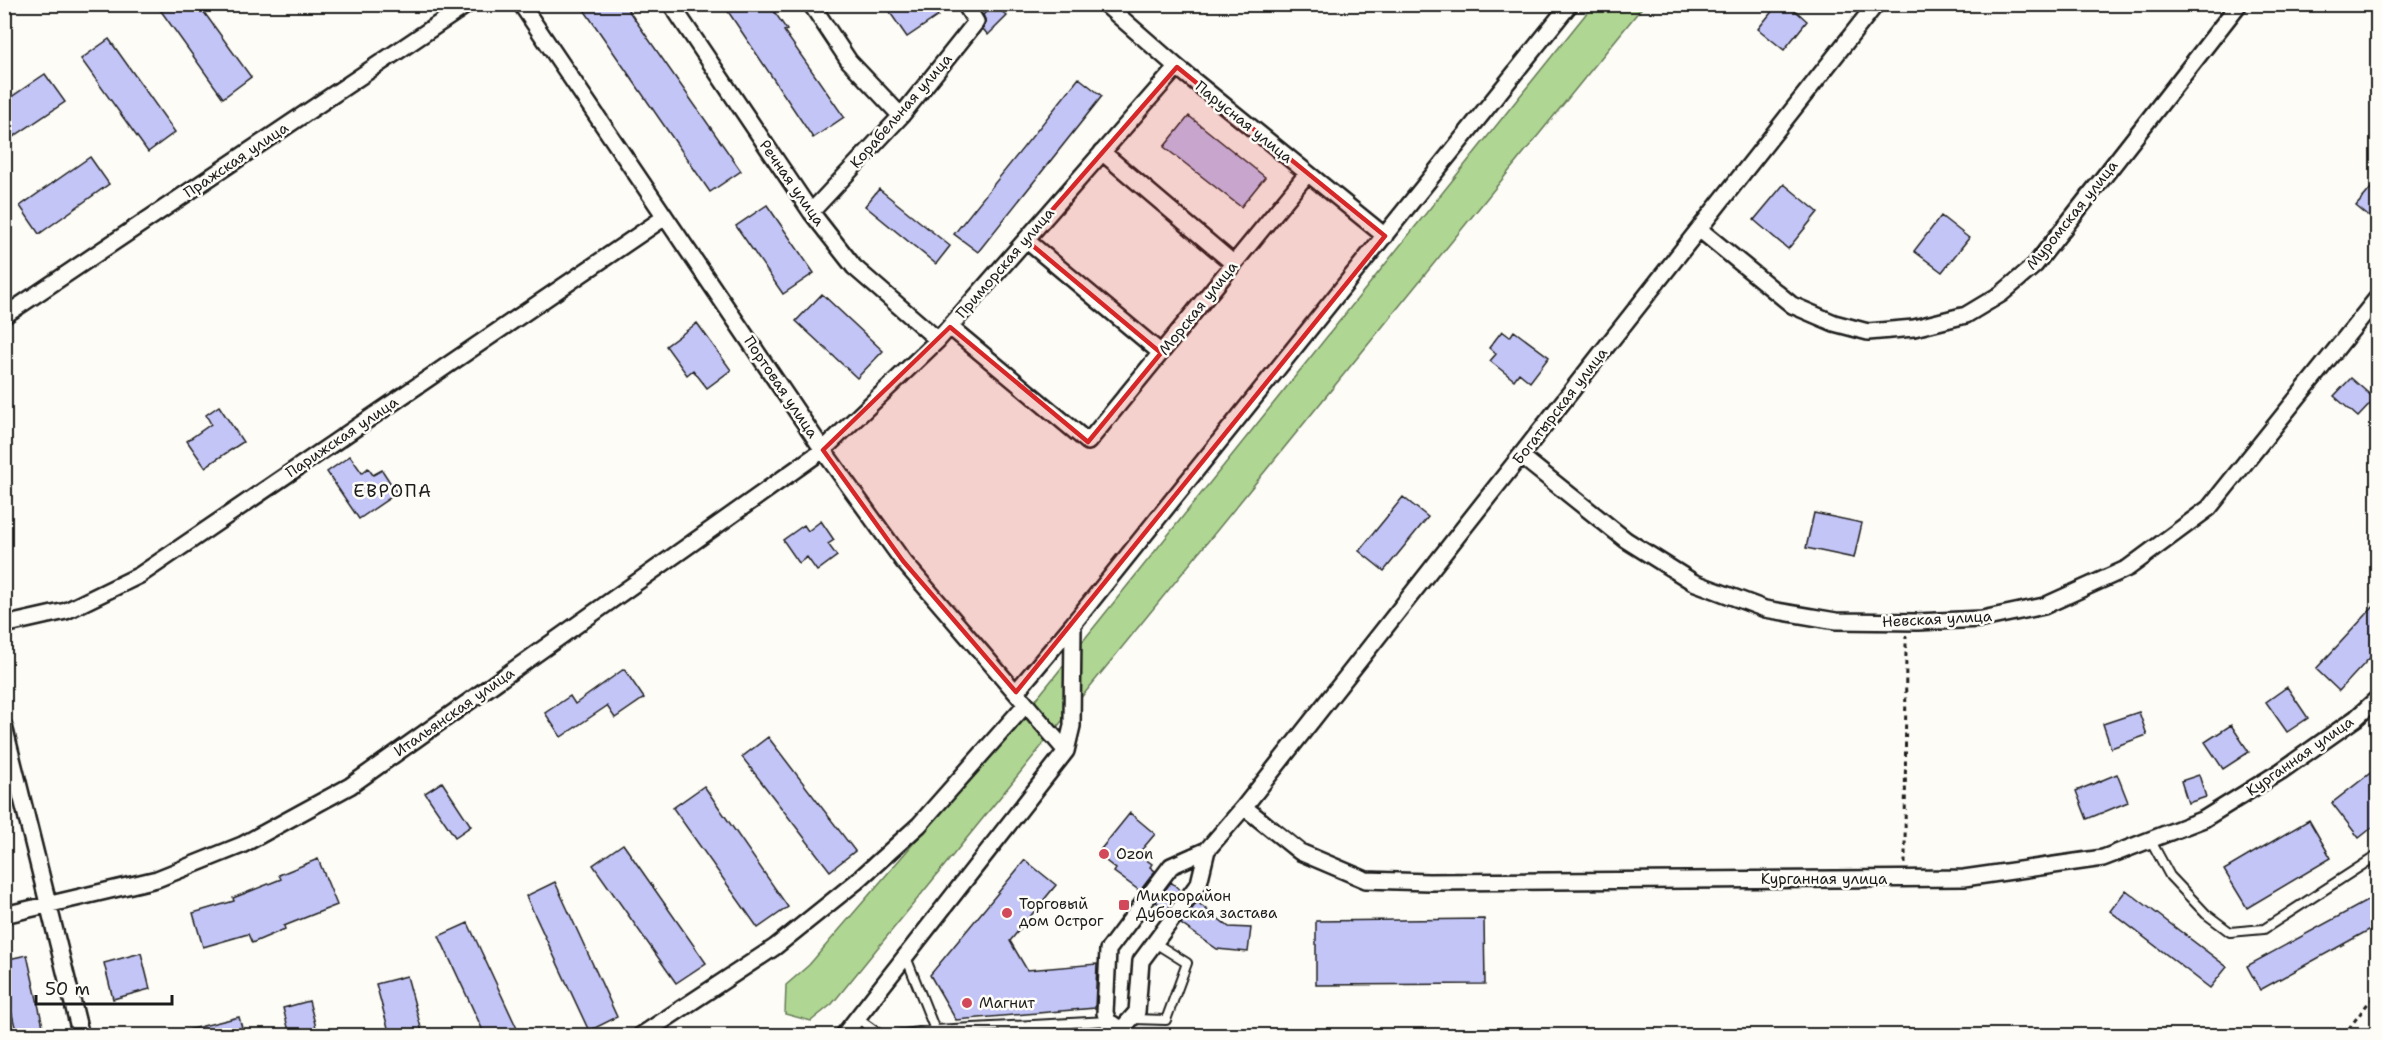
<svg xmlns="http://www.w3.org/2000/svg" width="2382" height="1040" viewBox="0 0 2382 1040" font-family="'Shantell Sans',sans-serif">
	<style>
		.green { fill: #afd692; stroke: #667957; stroke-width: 1.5 }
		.building { fill: #c3c5f7; stroke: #1c1c1c; stroke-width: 1.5 }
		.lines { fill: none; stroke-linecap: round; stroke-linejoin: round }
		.lane-casing { stroke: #1c1c1c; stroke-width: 12 }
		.street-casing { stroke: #1c1c1c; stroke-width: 20 }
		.path { stroke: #1c1c1c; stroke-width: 3; stroke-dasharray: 4.5 4.5; stroke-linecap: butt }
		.lane { stroke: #fdfcf7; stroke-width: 8 }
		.street { stroke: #fdfcf7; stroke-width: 15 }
		.marked { fill: #d62828; fill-opacity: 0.2; stroke: #d62828; stroke-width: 4.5; stroke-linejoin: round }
		.poi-dot { fill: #d1495b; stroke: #fdfcf7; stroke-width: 2 }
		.labels { text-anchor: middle; stroke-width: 5; stroke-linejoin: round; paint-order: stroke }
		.street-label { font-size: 15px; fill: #1c1c1c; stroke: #fdfcf7 }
		.poi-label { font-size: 15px; fill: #1c1c1c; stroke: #fdfcf7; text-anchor: start }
		.quarter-label { font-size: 18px; letter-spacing: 1.5px; fill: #1c1c1c; stroke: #fdfcf7 }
	</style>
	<rect width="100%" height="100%" fill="#fdfcf7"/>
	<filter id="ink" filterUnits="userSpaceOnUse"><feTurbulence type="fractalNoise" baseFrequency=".0167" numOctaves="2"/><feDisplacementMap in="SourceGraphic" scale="12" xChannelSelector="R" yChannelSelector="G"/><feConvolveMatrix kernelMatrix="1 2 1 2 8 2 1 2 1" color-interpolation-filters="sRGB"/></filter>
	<g filter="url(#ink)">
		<path class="green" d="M1593,5H1644L832,1004L811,1021L785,1014L786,985L809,965L1022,717Z
			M2124,1034L2377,1035H2378H2029Z"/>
		<path class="building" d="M156,4H198L251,77L223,98Z
			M580,4H624L741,171L710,192Z
			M723,4H769L787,30L784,31L844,117L813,138Z
			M884,4H930L938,16L907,37Z
			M994,4L1007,16L988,35L983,29L986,22L983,15Z
			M1778,4H1788L1807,21L1784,50L1758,29Z
			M109,39L175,132L148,152L81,59Z
			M45,74L65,102L4,143V102Z
			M1079,78L1102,96L978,252L954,234Z
			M1189,116L1265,177L1241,207L1164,147Z
			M90,157L109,184L39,234L20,206Z
			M2378,180V224L2356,206Z
			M1784,184L1818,212L1788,249L1754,220Z
			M879,189L950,246L936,264L865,206Z
			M767,205L814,273L783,294L736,226Z
			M1941,216L1969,238L1942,272L1914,251Z
			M822,294L883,351L857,378L796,321Z
			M697,323L731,370L707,388L693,370L687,375L666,346Z
			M1502,331L1510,337L1514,331L1549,357L1530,382L1519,373L1514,380L1490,361L1496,354L1489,348Z
			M2351,378L2375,399L2358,417L2334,396Z
			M219,406L243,442L205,467L187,441L211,424L206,415Z
			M350,456L362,473L368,468L373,475L382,470L397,493L359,519L327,472Z
			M1403,497L1428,517L1384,571L1359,551Z
			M1814,513L1862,523L1854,558L1806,548Z
			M821,521L834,540L828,544L837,556L817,571L807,557L799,563L783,540L804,525L808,531Z
			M2378,602V649L2339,691L2316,669Z
			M624,669L644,698L615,718L607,706L561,737L545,713L570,696L575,704Z
			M2287,687L2308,718L2287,732L2266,702Z
			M2139,712L2147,735L2111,748L2103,724Z
			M2231,725L2249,752L2223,769L2205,742Z
			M768,737L855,851L830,871L742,757Z
			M2378,767V823L2359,838L2332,803Z
			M2117,774L2128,802L2087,819L2076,791Z
			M2199,775L2206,797L2188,803L2181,781Z
			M442,782L471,826L455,837L425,793Z
			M704,786L788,907L758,928L673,808Z
			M1130,813L1155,834L1138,854L1152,864L1150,867L1155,871L1140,891L1114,872L1116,869L1097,854Z
			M2309,820L2331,858L2247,908L2224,870Z
			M623,844L706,963L676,983L593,865Z
			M318,859L337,905L284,926L285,929L252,943L248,934L203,947L193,913L234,901L233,898L281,879L279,875Z
			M1025,860L1056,885L1010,941L1027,970L1097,964L1095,1008L956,1020L930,975Z
			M555,882L617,1017L589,1031L526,896Z
			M1171,882L1181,891L1167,910L1156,902Z
			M2126,890L2227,967L2210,988L2110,911Z
			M2378,895V925L2260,990L2247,966Z
			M1197,902L1229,927L1251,928L1248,952L1217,949L1181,924Z
			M1484,919L1485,984L1316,985V921Z
			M468,923L520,1035H485L439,936Z
			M141,953L150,989L113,999L104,963Z
			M27,955L45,1035H17L4,981V960Z
			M407,976L423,1035H390L376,984Z
			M309,1001L318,1035H290L283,1008Z
			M239,1017L244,1035H188L187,1030Z"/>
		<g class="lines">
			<g class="lane-casing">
				<path id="lane" d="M2151,841L2170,876L2206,914L2230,932L2264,929L2378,855
					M906,957L935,1030
					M857,1018L882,1036
					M1133,1019L1166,1020L1187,963L1155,943
					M889,1036L935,1030L1108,1021"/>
			</g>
			<g class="street-casing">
				<path id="street" d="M521,4L823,450L903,561L1066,751
					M671,4L811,212L854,267L938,340
					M811,4L849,61L901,116
					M1105,4L1177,67L1385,236
					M1102,152L1234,264
					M811,212L901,116L976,22L965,4
					M1699,229L1792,305L1834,323L1868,332L1914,328L1966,315L2001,294L2035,265L2239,4
					M1026,240L1161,353
					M4,316L468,4
					M950,327L1088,442L1307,174
					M1521,456L1626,540L1693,582L1765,609L1836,621L1917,622L1982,619L2044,606L2128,568L2209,508L2378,297
					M4,625L66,611L140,575L665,217
					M1016,692L1073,624
					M4,726L81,1036
					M1244,807L1300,852L1366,880L1429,882L1964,878L2103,858L2204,819L2281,771L2356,718L2378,698
					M4,915L157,879L242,845L350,786L823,450L938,340L1177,67
					M1121,1030L1108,1021L1105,1013L1108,950L1171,866L1207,850
					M640,1036L775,947L856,882L919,825L1026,704
					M843,1036L1066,751L1072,726L1073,624L1570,4
					M1121,1036V1030L1137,1012L1141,961L1199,883L1207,850L1244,807L1876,4"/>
			</g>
			<path class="path" d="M1905,864L1906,636
				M2343,1036L2369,1002L2378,996"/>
			<use href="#lane" class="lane"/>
			<use href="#street" class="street"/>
		</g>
	</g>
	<path class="marked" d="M1177,67L1385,236L1016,692L903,561L823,450L950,327L1088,442L1161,353L1026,240Z"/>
	<g class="poi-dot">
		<circle cx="1104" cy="854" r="6"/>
		<rect x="1118" y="899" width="12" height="12" rx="3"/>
		<circle cx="1007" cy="913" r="6"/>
		<circle cx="967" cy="1003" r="6"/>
	</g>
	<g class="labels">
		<g class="street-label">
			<text transform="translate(901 111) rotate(-49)" y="5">Корабельная улица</text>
			<text transform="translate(1244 122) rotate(39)" y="5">Парусная улица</text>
			<text transform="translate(236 160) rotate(-34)" y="5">Пражская улица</text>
			<text transform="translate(792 183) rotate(55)" y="5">Речная улица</text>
			<text transform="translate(2072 215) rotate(-51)" y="5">Муромская улица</text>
			<text transform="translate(1005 263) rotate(-49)" y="5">Приморская улица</text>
			<text transform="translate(1198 308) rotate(-51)" y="5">Морская улица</text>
			<text transform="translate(781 387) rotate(56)" y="5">Портовая улица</text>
			<text transform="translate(1560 406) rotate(-52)" y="5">Богатырская улица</text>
			<text transform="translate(342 437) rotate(-34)" y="5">Парижская улица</text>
			<text transform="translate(1937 619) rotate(-3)" y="5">Невская улица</text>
			<text transform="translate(454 712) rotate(-35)" y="5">Итальянская улица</text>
			<text transform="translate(2300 756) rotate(-35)" y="5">Курганная улица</text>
			<text x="1824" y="884">Курганная улица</text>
		</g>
		<g class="poi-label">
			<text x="1116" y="859">Ozon</text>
			<text x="1136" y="901">Микрорайон<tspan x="1136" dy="17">Дубовская застава</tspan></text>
			<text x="1019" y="909">Торговый<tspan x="1019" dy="17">дом Острог</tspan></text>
			<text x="979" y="1008">Магнит</text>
		</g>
		<g class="quarter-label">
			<text x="393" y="497">ЕВРОПА</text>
		</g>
	</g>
	<rect width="2382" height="1040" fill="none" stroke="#fdfcf7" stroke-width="24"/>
	<rect x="12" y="12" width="2358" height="1016" fill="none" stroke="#1c1c1c" stroke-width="2" filter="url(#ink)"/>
	<path d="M36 995v9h136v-9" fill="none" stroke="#1c1c1c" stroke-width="3"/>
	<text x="45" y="995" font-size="18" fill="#1c1c1c" stroke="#fdfcf7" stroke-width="4.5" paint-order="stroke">50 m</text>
</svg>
